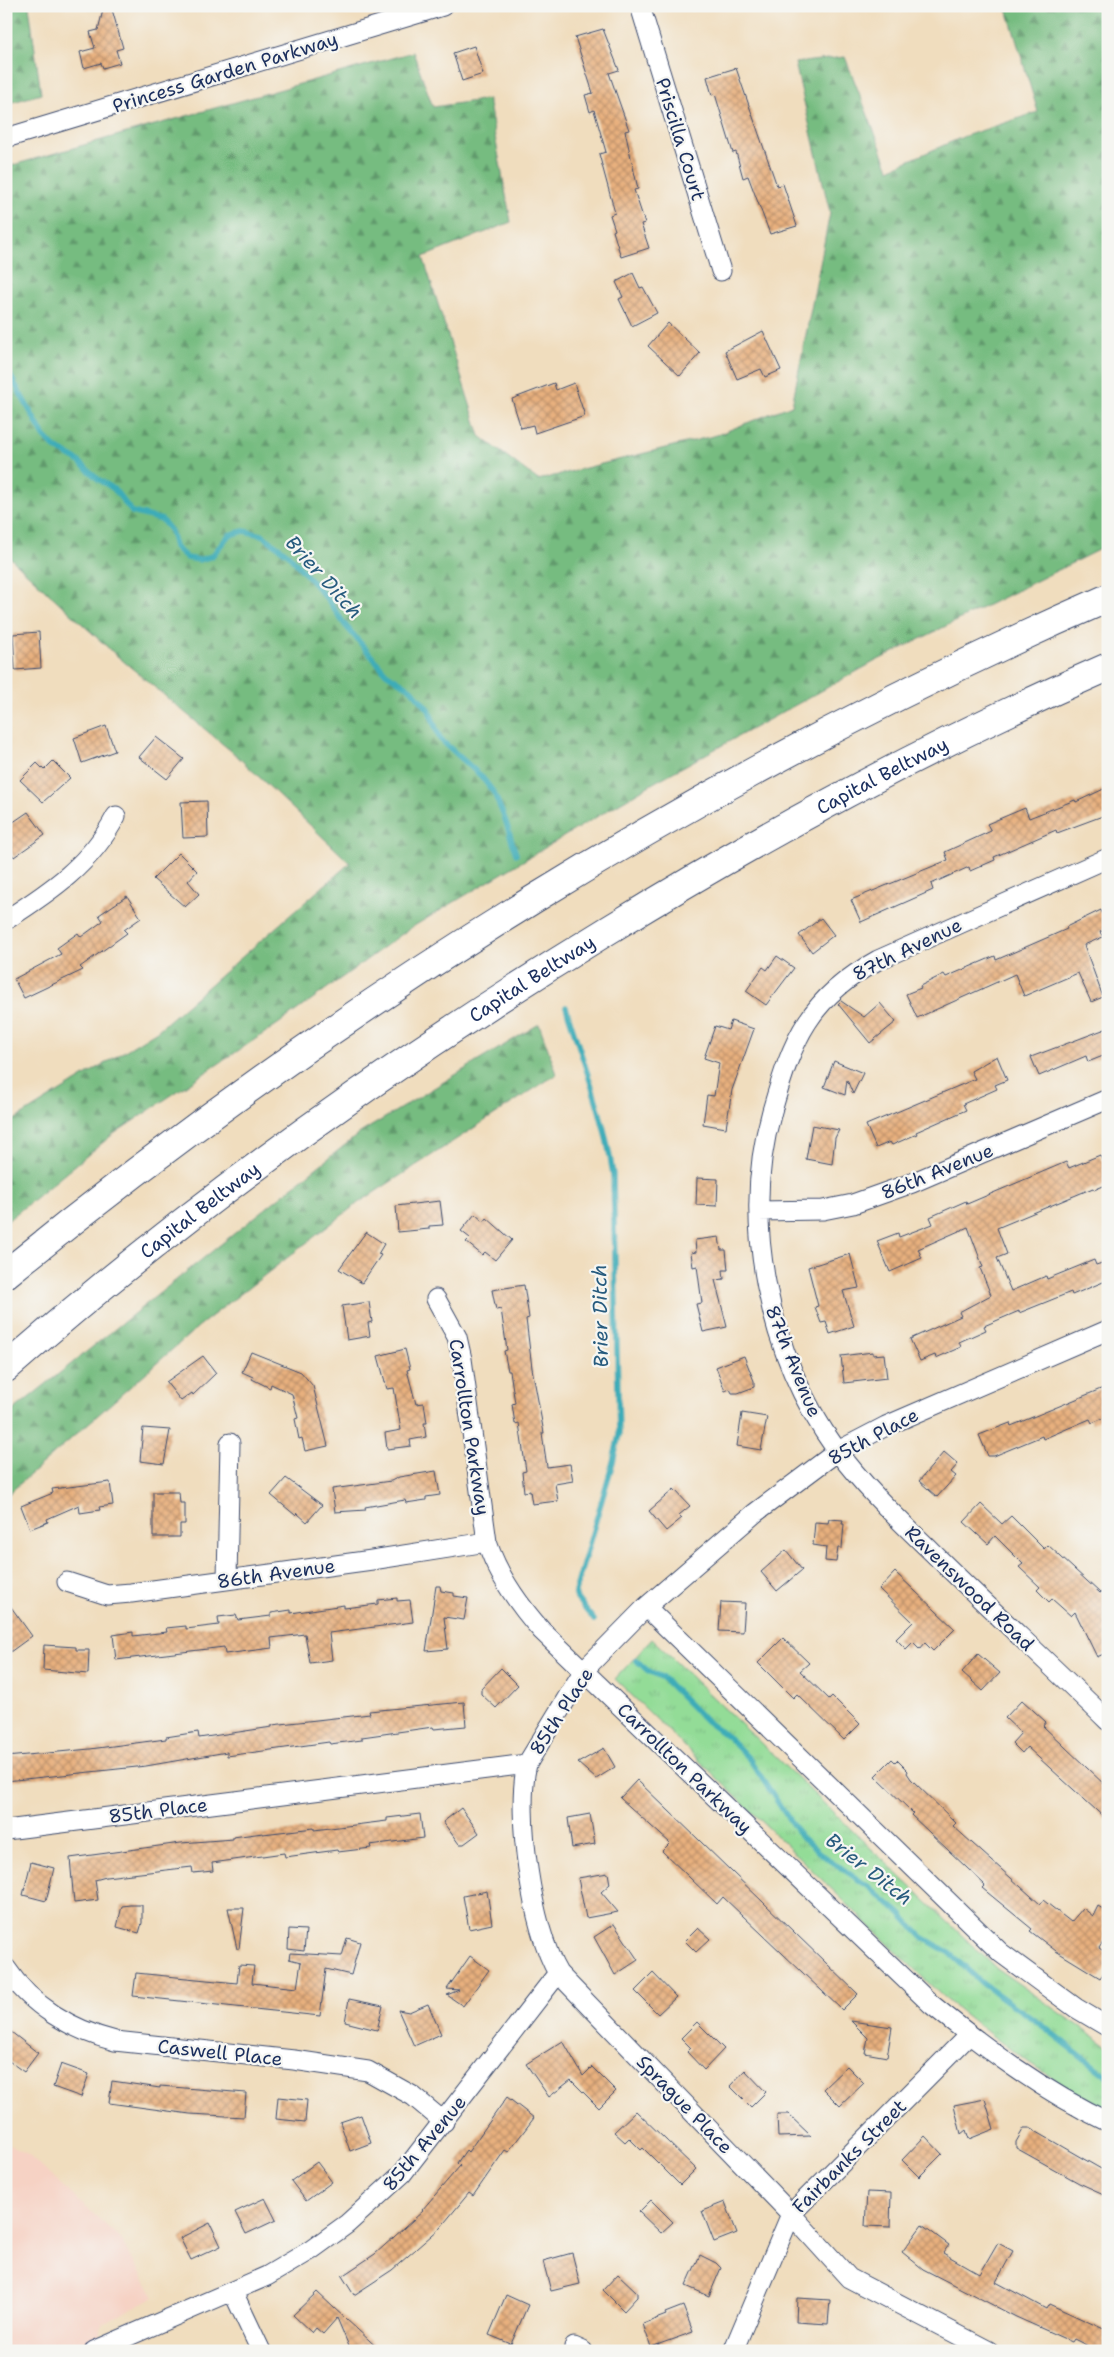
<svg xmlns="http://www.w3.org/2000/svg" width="1114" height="2357" viewBox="0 0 1114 2357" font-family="'Shantell Sans',sans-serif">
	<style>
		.built { fill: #f6d2c4 }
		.forest { fill: url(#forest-firs); stroke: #48766f }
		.park { fill: url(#park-tufts); stroke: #57867a }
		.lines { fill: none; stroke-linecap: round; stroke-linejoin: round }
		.stream { stroke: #3cacb8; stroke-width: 5.5 }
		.building { fill: url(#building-cross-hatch) }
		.minor-casing { stroke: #3b496c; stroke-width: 21 }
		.highway-casing { stroke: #3b496c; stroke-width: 30 }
		.minor { stroke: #fff; stroke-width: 19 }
		.highway { stroke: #fff; stroke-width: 28 }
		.labels { text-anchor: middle; stroke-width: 4.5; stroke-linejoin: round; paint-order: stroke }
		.street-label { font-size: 19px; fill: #1b2f5e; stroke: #f6f6f2 }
		.water-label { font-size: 20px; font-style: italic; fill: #275b7e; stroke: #f6f6f2 }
	</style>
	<defs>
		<pattern id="forest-firs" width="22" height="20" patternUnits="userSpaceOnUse" patternTransform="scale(1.25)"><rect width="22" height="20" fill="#76bc80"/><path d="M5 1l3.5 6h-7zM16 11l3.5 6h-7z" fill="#60996c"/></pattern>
		<pattern id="park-tufts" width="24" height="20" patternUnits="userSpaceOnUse" patternTransform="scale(1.25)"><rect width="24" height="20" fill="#93dc97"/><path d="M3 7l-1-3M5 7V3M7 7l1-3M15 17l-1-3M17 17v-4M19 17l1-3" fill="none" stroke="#7ebd85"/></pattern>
		<pattern id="building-cross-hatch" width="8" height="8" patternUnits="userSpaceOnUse" patternTransform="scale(1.25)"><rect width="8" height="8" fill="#e8b07e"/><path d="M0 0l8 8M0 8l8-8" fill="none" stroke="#bb906a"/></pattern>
	</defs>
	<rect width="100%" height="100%" fill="#f6f6f2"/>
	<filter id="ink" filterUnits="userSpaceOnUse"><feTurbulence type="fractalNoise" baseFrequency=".02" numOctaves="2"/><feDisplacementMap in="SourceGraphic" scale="10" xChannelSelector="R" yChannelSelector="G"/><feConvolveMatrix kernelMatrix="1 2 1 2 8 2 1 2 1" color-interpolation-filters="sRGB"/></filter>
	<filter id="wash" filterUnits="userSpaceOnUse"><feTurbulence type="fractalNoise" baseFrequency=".0096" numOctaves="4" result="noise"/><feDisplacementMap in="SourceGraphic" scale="20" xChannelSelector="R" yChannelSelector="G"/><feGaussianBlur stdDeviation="1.12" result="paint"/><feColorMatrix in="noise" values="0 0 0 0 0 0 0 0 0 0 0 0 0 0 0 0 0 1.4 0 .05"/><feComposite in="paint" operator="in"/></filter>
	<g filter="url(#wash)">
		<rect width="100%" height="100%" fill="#f0ddbe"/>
		<path class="built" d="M6,2143L28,2155L118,2236L155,2296L103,2324L92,2351H6Z"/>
		<path class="forest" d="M6,6H29L41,94L6,104Z
			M1006,6H1108V545L874,662L655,782L409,929L278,1024L112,1135L6,1222V1125L157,1031L350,863L237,756L116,655L6,554V167L413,52L433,107L488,99L511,222L423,257L480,436L538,480L717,435L792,405L830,213L795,63L845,57L889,169L965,136L1038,112Z
			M539,1024L557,1074L358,1203L199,1326L6,1496V1416L360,1133Z"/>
		<path class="park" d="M652,1639L996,1968L1108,2046V2108C1047,2080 994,2038 942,1996L615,1679Z"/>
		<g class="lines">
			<path class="stream" d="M6,368L44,436L54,447L77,460L98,479L114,489L132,512L162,520L171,531L175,547L187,558L199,560L212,556L229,535L244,531L262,535L288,554L328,600L345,625L386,673L411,689L429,710L440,739L481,776L494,793L505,819L516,854
				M566,1007C583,1062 605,1117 613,1175L619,1435L613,1462L575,1592L577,1599L594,1620
				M636,1660L647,1670L663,1678L706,1721L728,1737L750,1760L800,1836L821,1854L869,1887L900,1913L922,1937L948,1952L983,1984L1048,2030L1108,2077"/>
		</g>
		<g id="blocks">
			<path class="building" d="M104,6H111L123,48L116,50L120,63L103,68L101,63L84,68L80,52L95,48L90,32L98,30Z
				M603,29L619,70L609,73L629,130L625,131L638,189L634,190L645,223L641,224L649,248L621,257L613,231L615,230L610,215L615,213L599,154L606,152L594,110L590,112L585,95L593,93L575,37Z
				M474,46L483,74L462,81L453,53Z
				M736,68L777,186L783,184L797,226L770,234L748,176L743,178L736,152L733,153L715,94L712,95L707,77Z
				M633,273L640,288L643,287L657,313L632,326L619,299L623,297L616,282Z
				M668,323L700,353L680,376L648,346Z
				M763,331L781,370L765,377L761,369L737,379L725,351Z
				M554,383L556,390L574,383L585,416L535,433L533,425L521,428L512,399Z
				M39,632L41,668L15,670L13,634Z
				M106,726L115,751L82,763L74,738Z
				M156,737L184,759L167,779L139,757Z
				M53,761L70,778L43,802L20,780L37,763L44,770Z
				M1108,787V814L1057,833L1056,830L994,857L995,860L970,871L969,867L931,884L933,890L861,922L851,900L948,860L945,852L991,831L987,824L1025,808L1029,818L1075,800L1076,802Z
				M207,801L208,837L183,838L181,802Z
				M28,812L45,835L14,857L6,846V827Z
				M179,853L197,871L188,881L199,894L185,907L153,879Z
				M127,896L141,918L124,930L127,933L80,967L83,970L24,998L14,979L61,954L57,948L78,933L81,937L103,921L99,915Z
				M1101,910L1108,928L1100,932L1103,937L1084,945L1103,997L1091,1002L1078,973L1024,996L1015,974L917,1018L906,994L921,988L920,986L944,974L946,977L995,956L996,960L1067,929L1066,927Z
				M821,918L834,935L812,952L799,935Z
				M777,956L794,968L766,1005L746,991L763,967L767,970Z
				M841,1001L864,1017L880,1003L896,1022L870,1043L838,1004Z
				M731,1021L754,1029L732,1090L726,1128L703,1124L707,1095L714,1096L719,1063L704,1058L715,1026L728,1030Z
				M1108,1028V1054L1088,1062L1086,1056L1039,1076L1031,1057Z
				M997,1056L1007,1080L995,1085L997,1089L963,1104L966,1110L916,1132L917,1134L892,1145L890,1142L876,1148L866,1125L975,1079L971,1071Z
				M834,1061L863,1073L853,1094L847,1080L845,1095L824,1087Z
				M812,1125L839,1130L835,1138L832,1164L806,1159Z
				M1100,1155L1102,1160L1108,1158V1184L1094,1190L1093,1188L997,1228L1007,1254L997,1258L1011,1291L1046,1276L1047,1279L1094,1260L1096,1265L1108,1261V1280L1072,1295L1071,1292L1019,1313V1311L984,1326L986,1330L959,1342L961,1347L936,1358L935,1355L920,1361L910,1339L961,1316L959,1312L991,1295L980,1268L983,1267L968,1227L918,1249L922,1258L890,1272L877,1241L898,1233L899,1237L933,1224L930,1217L966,1201L967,1204L1066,1162L1069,1168Z
				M697,1178L718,1179L717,1206L696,1205Z
				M440,1201L443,1225L429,1226V1229L398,1232L396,1206Z
				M475,1214L484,1222L487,1218L512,1240L495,1260L485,1252L482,1255L466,1242L470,1238L461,1231Z
				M366,1232L384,1244L378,1254L381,1255L362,1283L339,1269Z
				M719,1237L721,1250H726L728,1270H723L724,1279L715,1280L727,1327L703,1332L696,1304L702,1303L697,1266L693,1267L691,1253L696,1252L695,1240Z
				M850,1254L859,1288L843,1291L854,1326L830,1334L826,1322L821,1323L815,1307L818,1306L808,1267Z
				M524,1285L529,1318L526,1319L532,1368L544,1433H542L547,1467L570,1464L573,1481L555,1484L558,1501L532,1504L530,1491L524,1492L522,1472L526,1471L519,1423L515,1424L512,1404L515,1403L510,1371H508L504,1351L507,1350L501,1309L496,1310L492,1290Z
				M369,1302L372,1322L368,1323L370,1336L347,1340L342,1306Z
				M405,1349L410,1369L407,1370L416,1404L424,1403L427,1423H424L426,1437L410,1440L411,1446L387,1449L385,1433L401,1430L394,1388L387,1389L378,1356Z
				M251,1352L301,1372L313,1386L328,1446L305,1451L302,1438L299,1439L295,1419L298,1418L292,1394L271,1384L270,1388L252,1379L253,1377L242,1372Z
				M873,1352V1355L884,1354L887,1378L844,1383L841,1356Z
				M203,1356L216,1373L193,1395L192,1393L181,1401L166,1382Z
				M744,1356L754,1381V1387L738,1393H732L730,1389L725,1391L716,1367Z
				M1108,1386V1416L1092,1423L1090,1419L1043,1439L1042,1436L994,1456H988L979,1435L1010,1423L1011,1426Z
				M742,1413L767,1417L761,1450L737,1446Z
				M143,1428L170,1430L164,1464L140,1461Z
				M944,1452L958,1464L951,1472L956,1476L937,1497L919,1481Z
				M436,1471L440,1495L426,1497V1500L406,1503L405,1500L365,1507L366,1510L335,1512L332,1489L391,1481L399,1477Z
				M286,1478L322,1505L307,1522L297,1513L295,1515L271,1495Z
				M110,1482L113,1505L99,1507L100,1510L80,1513L79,1505L47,1519L48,1522L30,1529L21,1506L53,1493L52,1489Z
				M674,1489L690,1506L679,1515L682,1518L666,1531L649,1511Z
				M153,1492H179L180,1503H185V1524H180V1537H153Z
				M981,1504L1002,1524L1011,1516L1044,1549L1048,1545L1100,1593L1108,1588V1652L1097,1657L1075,1612L1071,1616L1052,1599L1049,1602L1037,1590L1040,1587L1019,1567L1023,1564L995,1536L988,1544L964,1522Z
				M829,1519L843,1520L842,1524H844L842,1548H838L836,1562L825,1561L826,1547L813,1545L815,1522L828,1523Z
				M786,1550L802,1570L777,1591L761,1572Z
				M895,1572L955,1629L933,1651L925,1643L920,1649L913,1642L906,1649L896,1639L913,1622L879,1589Z
				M436,1586H440L441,1591L454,1593V1596L468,1598L464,1620L444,1617L448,1649L426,1651Z
				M397,1598V1601L410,1600L413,1622L329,1633L332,1660L310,1663L305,1634L271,1638L272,1648L225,1654L224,1647L116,1660L113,1635L133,1632V1636L167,1632L166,1628L186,1626V1629L219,1625L218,1617L236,1615L238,1620L271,1616V1613L291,1610V1613L344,1605V1608L378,1604V1600Z
				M6,1600L32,1636L6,1655Z
				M721,1602L745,1603L743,1632L719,1631Z
				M783,1638L809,1663L800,1671L829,1699L832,1696L860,1724L844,1740L797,1694L793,1698L758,1663Z
				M44,1645L76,1647V1650H89L88,1674L43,1670Z
				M978,1654L1000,1673L983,1691L962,1672Z
				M501,1668L518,1685L496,1708L481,1694V1689Z
				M1022,1700L1046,1722L1043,1726L1108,1788V1821L1027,1747L1022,1753L1012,1743L1021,1733L1005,1718Z
				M464,1702L466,1726L434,1729L433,1727L362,1737V1740L330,1744L329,1742L227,1756V1752L146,1766L6,1781V1757L90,1749L166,1739V1737L198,1732L199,1738L272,1727V1725L370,1714L369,1711Z
				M604,1748L615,1767L596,1779L578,1763Z
				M892,1759L895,1762L897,1760L908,1771L907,1773L911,1779L956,1823L953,1826L1040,1904L1043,1900L1071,1922L1083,1908L1093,1916L1098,1906L1108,1912V1935L1099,1948L1108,1954V1967L1100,1978L1056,1951L1030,1931L1032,1929L982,1888L985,1885L911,1815L913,1813L875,1776Z
				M637,1780L858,1994L842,2010L723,1897L717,1904L662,1851L670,1843L620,1798Z
				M461,1808L479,1833L464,1844H459L443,1822Z
				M420,1814L423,1838L370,1845L371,1848L338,1852L337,1850L285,1857L284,1853L212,1863L213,1871L193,1873L192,1867L106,1877L95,1880L98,1900L74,1903L70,1858L181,1843L233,1839V1837L263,1833V1834L314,1828V1830L387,1821V1818Z
				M590,1814L595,1844L572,1848L568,1818Z
				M31,1862L54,1868L46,1901L23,1895Z
				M608,1873L610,1884L601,1892L618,1912L586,1918L578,1878Z
				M487,1891L492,1924L469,1929L463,1896Z
				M130,1905H142V1923L139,1933L117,1927L122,1906Z
				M228,1908H244L239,1949H237Z
				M614,1924L638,1960L615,1975L594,1937Z
				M698,1928L710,1939L696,1952L685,1941Z
				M289,1929L306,1930L304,1951L288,1949Z
				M347,1938L360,1942L351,1975L326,1969L320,2016L133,1996L136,1973L237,1983L239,1965L254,1966L252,1983L297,1988L301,1962L289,1959L290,1953L342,1956Z
				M470,1956L489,1970L463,2006L447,1995L459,1990L447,1989Z
				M653,1973L676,1997L658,2014L635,1991Z
				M349,1999L383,2006L377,2030L345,2022Z
				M428,2004L441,2034L414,2046L398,2010L409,2012Z
				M851,2021L892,2027L887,2057L865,2053L868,2038Z
				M697,2022L724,2049L704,2070L687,2052L691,2048L681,2038Z
				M6,2028L38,2053L24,2072L6,2059Z
				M563,2041L583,2076L592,2067L616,2091L599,2108L571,2080L549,2097L526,2064Z
				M61,2064L89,2074L81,2097L53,2087Z
				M847,2066L864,2083L840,2106L823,2089Z
				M745,2070L766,2092L751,2107L730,2086Z
				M112,2081L160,2088V2086L246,2093L244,2117L190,2114L109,2103Z
				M278,2097L307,2100L305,2122L276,2119Z
				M507,2097L534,2118L508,2152L505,2150L473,2196L469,2193L440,2228L392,2270L354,2295L342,2276L375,2254L423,2211L422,2210L460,2166L457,2163L466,2150L468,2152Z
				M985,2099L994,2129L969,2139L966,2130L961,2134L954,2105Z
				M636,2111L696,2169L680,2185L643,2148L641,2150L629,2138L625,2142L614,2132Z
				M777,2114H788L811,2136L778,2137Z
				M361,2115L371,2143L350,2151L340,2122Z
				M1024,2128H1030L1108,2173V2196L1079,2183L1016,2148V2142Z
				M925,2136L942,2154L919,2177L902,2160Z
				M317,2162L332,2182L306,2201L291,2181Z
				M867,2192L891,2193L890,2227L865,2226Z
				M265,2198L276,2220L246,2234L235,2212Z
				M651,2200L673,2222L661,2233L639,2212Z
				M725,2202L737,2233L714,2242L702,2211Z
				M210,2223L221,2246L191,2260L180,2238Z
				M922,2225L949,2245L943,2253L980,2274L998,2243L1013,2251L996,2282L1046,2309L1049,2304L1108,2331V2351H1098L1074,2339L1072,2342L1016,2317L923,2269L902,2252Z
				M572,2253L580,2284L551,2291L543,2261Z
				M700,2255L716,2263L721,2268L709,2296L686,2286Z
				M618,2274L637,2292V2297L624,2311L603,2290Z
				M317,2292L334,2308L381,2351H351L337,2318L323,2334L316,2328L312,2333L293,2315Z
				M506,2295L528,2305L511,2344L489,2335Z
				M797,2298L830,2300L828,2324L796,2322Z
				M683,2306L693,2332L651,2347L643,2324L666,2315L665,2313Z"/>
		</g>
	</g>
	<g filter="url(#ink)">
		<use href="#blocks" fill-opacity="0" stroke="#3b496c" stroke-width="1"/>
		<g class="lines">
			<g class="minor-casing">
				<path id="minor" d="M640,6L721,271
					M6,138L443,6
					M1108,858L878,960C809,998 793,1038 772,1111C740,1222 769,1356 836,1449C864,1487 899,1520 932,1552C990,1609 1050,1664 1108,1721
					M6,920C51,891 91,864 116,816
					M759,1211L823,1210L853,1204L912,1183L1108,1099
					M436,1299L457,1337L462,1359L487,1542C498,1576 518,1604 542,1631L931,2004C985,2048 1044,2092 1108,2122
					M227,1579L230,1443
					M67,1582L107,1595L131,1593L372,1560L487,1542
					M646,1607L1001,1953L1076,2008L1108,2027
					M6,1830L527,1764
					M6,1968C31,2006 72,2030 115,2041L294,2060L368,2071L413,2096L444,2122
					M233,2292L261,2351
					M574,2347L583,2351
					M94,2351L267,2276L311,2250L347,2224L402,2174L558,1973
					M733,2351L791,2214L969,2035
					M989,2351L849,2278L791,2214L558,1973C532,1930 515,1813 527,1764L584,1670L646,1607L755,1513L838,1451L886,1426L1108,1330"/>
			</g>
			<g class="highway-casing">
				<g id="highway">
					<path d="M6,1274C341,1002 712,771 1108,598"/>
					<path id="s1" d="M6,1368C193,1204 396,1060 607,931C768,832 935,742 1108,667"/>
				</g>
			</g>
			<use href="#minor" class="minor"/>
			<use href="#highway" class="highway"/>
		</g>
	</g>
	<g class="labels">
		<g class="street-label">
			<text transform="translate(225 72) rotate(-17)" y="7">Princess Garden Parkway</text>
			<text transform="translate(681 139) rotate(73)" y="7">Priscilla Court</text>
			<text dy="7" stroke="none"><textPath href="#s1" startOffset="1060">Capital Beltway</textPath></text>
			<text transform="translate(907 949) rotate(-26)" y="7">87th Avenue</text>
			<text dy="7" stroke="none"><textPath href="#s1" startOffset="655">Capital Beltway</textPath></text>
			<text transform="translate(937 1171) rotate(-22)" y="7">86th Avenue</text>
			<text dy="7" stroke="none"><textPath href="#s1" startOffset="250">Capital Beltway</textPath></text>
			<text transform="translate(794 1361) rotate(68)" y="7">87th Avenue</text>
			<text transform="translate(470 1427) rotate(81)" y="7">Carrollton Parkway</text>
			<text transform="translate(873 1436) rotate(-28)" y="7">85th Place</text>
			<text transform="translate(276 1573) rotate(-8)" y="7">86th Avenue</text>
			<text transform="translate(970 1588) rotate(44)" y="7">Ravenswood Road</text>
			<text transform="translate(561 1711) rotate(-57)" y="7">85th Place</text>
			<text transform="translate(685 1768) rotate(44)" y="7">Carrollton Parkway</text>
			<text transform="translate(158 1810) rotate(-7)" y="7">85th Place</text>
			<text transform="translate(220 2052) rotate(6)" y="7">Caswell Place</text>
			<text transform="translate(685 2104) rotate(46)" y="7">Sprague Place</text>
			<text transform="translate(424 2143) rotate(-50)" y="7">85th Avenue</text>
			<text transform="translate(849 2156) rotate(-45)" y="7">Fairbanks Street</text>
		</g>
		<g class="water-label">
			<text transform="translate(324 577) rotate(48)" y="7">Brier Ditch</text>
			<text transform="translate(600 1316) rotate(-91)" y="7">Brier Ditch</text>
			<text transform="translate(869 1869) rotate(38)" y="7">Brier Ditch</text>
		</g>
	</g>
	<rect width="1114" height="2357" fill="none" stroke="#f6f6f2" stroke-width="25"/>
</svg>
